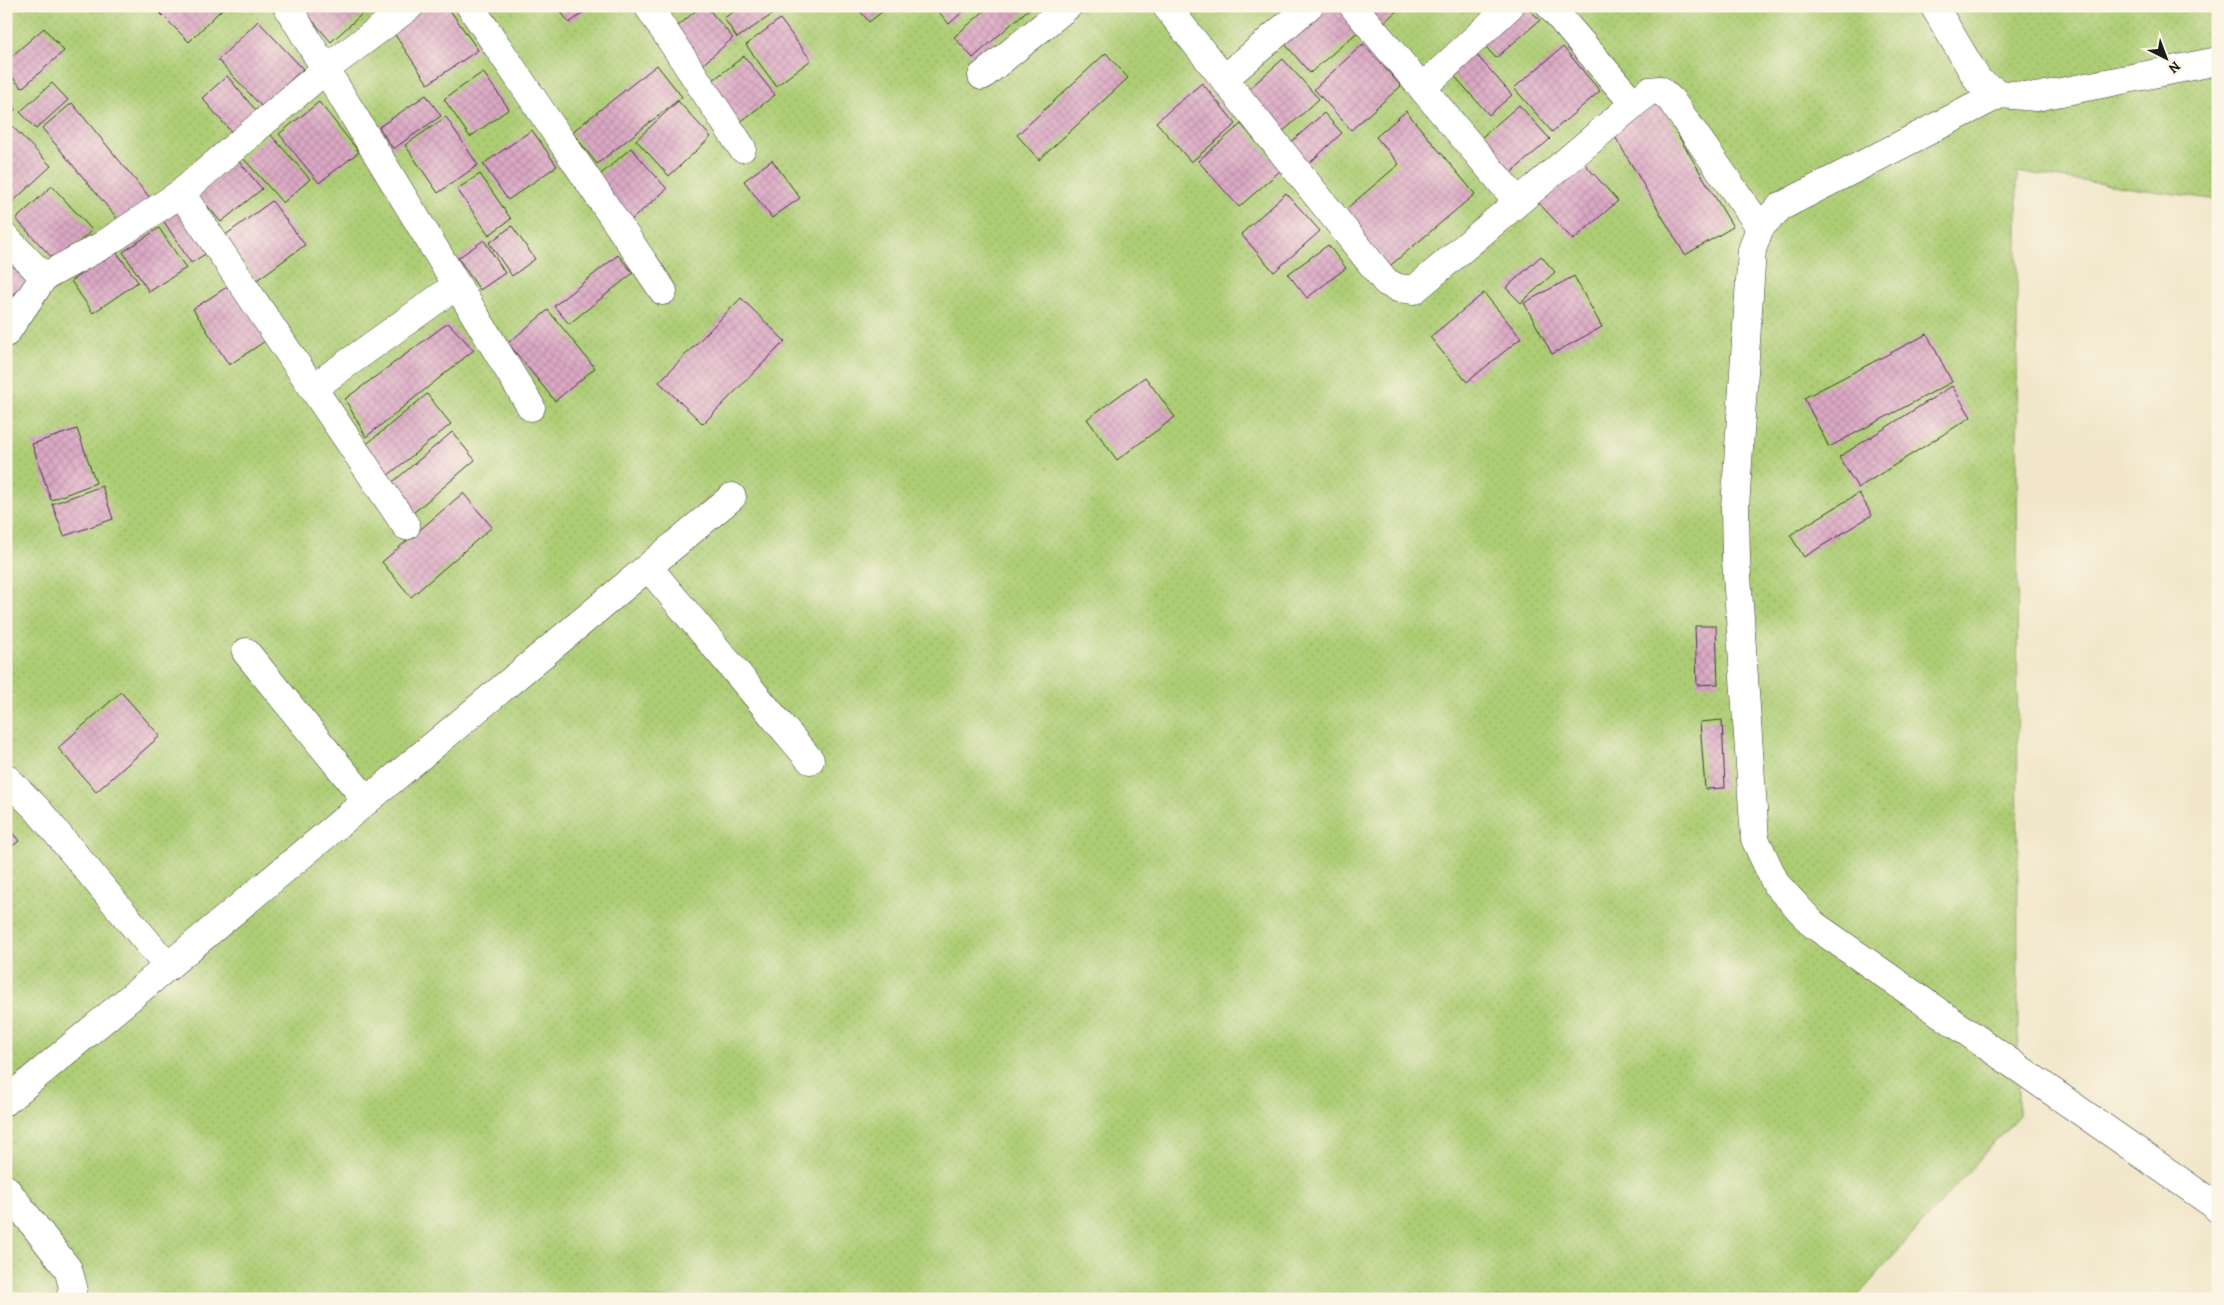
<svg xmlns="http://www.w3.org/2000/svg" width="2224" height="1305" viewBox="0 0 2224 1305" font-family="Alegreya,serif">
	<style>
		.grass { fill: url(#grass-dots); stroke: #647448 }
		.building { fill: url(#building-cross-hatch) }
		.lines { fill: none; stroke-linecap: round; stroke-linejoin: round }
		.minor-casing { stroke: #3c3a36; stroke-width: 29 }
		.tertiary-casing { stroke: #3c3a36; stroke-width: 29 }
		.minor { stroke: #fff; stroke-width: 28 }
		.tertiary { stroke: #fff; stroke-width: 28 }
	</style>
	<defs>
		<pattern id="grass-dots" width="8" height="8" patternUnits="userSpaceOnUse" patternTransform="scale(1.25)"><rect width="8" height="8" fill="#adcd75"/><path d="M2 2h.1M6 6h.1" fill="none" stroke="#94af65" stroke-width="1.8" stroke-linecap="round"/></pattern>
		<pattern id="building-cross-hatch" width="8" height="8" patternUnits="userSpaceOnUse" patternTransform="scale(1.25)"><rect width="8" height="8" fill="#dba8c4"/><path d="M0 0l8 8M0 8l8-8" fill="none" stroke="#bb90a8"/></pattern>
	</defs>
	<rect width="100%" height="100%" fill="#fcf5e5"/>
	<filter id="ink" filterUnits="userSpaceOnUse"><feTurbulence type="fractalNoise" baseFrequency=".02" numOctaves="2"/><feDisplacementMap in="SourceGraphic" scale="10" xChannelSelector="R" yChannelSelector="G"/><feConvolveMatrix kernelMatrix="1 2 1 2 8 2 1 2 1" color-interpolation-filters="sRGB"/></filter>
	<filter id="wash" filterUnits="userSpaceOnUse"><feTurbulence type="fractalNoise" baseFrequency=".0096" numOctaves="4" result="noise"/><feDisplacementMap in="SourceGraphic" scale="20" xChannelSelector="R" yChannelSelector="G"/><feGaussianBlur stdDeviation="1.12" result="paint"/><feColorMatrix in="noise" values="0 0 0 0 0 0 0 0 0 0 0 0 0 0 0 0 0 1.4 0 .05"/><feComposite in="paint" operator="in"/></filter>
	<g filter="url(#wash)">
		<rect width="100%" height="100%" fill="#f1e6c9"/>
		<path class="grass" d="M6,6H2218V200L2017,172L2018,1116L1855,1299H6Z"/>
		<g id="blocks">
			<path class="building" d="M167,6H225L189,42L160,13Z
				M300,6H371L331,42Z
				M430,6H447L478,50L428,84L393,32Z
				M557,6H593L569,23Z
				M701,6H706L733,38L700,67L670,33Z
				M742,6H785L737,38L724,18Z
				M856,6H886L887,8L869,22Z
				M934,6H969L949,24Z
				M990,6H1032L973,58L954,37Z
				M1312,6H1341L1361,29L1310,73L1278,36Z
				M1365,6H1402L1381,25Z
				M1526,6L1540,20L1496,58L1483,44Z
				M780,19L811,60L776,86L746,45Z
				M258,21L303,69L262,107L218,60Z
				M44,28L64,51L22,88L6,70V61Z
				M1363,44L1401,86L1351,130L1314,89Z
				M1563,47L1600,91L1552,132L1514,88Z
				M1474,52L1512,95L1489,115L1451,72Z
				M1106,53L1128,78L1039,160L1017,135Z
				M744,56L775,95L739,123L708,84Z
				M1283,59L1319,99L1278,136L1242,95Z
				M657,65L682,97L597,164L572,132Z
				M483,72L509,109L470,137L444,99Z
				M227,76L258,113L233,134L202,98Z
				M52,83L68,100L36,129L20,112Z
				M1202,83L1236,124L1191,162L1156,122Z
				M426,95L441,116L393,149L379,127Z
				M6,99L16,109L6,118Z
				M678,101L711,137L669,176L636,140Z
				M319,102L359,152L319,183L279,134Z
				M1658,102L1733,227L1685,255L1611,130Z
				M72,103L155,204L125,228L42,128Z
				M1519,105L1550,139L1504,179L1474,144Z
				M1406,111L1475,194L1385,270L1339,215L1399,164L1376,137Z
				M1324,113L1342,133L1301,171L1282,150Z
				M446,117L478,165L438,193L405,145Z
				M10,124L51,166L6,208V128Z
				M1241,124L1281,170L1239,207L1198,161Z
				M532,130L557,166L508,200L483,164Z
				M270,134L310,179L283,203L243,158Z
				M631,148L667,189L630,221L593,181Z
				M238,160L262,189L221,222L197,194Z
				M772,160L800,198L772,218L744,181Z
				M1582,161L1618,201L1573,240L1537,201Z
				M480,174L511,219L489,235L457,189Z
				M52,186L92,230L57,263L16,219Z
				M1286,193L1320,231L1274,272L1241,234Z
				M272,201L305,245L257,280L224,236Z
				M178,202L210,251L191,263L159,214Z
				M512,226L535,259L512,276L489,243Z
				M159,228L186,268L149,292L123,252Z
				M484,240L505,273L480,290L458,258Z
				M1328,245L1346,268L1307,298L1288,274Z
				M115,250L138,282L93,313L71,281Z
				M618,255L633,273L569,324L554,306Z
				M1541,256L1555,272L1521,303L1506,288Z
				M6,260L28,280L6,303Z
				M1574,276L1602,327L1552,354L1524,303Z
				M233,283L270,338L229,365L193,309Z
				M1484,293L1521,338L1467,382L1430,337Z
				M741,298L785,341L703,424L659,382Z
				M548,310L595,368L555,401L508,343Z
				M448,323L474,350L366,437L345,399Z
				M1927,334L1952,382L1829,447L1804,398Z
				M1145,377L1175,417L1117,460L1087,419Z
				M1952,386L1971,417L1858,488L1839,457Z
				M427,394L451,424L386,477L362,448Z
				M77,429L96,483L51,500L32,444Z
				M452,432L475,460L412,514L388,486Z
				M102,486L113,519L64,536L52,504Z
				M463,493L492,527L411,597L382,562Z
				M1859,493L1872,515L1804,557L1790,535Z
				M1695,626H1716L1718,684L1697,685Z
				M121,692L160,736L96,792L58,748Z
				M1722,720L1725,788L1705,789L1700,722Z
				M6,825L19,841L6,851Z"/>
		</g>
	</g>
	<g filter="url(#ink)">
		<use href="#blocks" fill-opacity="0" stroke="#3c3a36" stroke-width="1"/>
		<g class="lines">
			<g class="minor-casing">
				<path id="minor" d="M287,6L531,407
					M470,6L663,291
					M648,6L742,148
					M1166,6L1224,79
					M1309,6L1224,79L1386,282L1398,288L1414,290L1518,202
					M1353,6L1518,202L1649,91L1660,90L1671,100L1760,227
					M1550,6L1634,104
					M982,76L1068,6
					M1422,88L1510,6
					M181,193L406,526
					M6,238L44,277
					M6,333L44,277L103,245L181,193L326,69L410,6
					M313,388L457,285
					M648,567L810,760
					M246,652L367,801
					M6,778L37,809L168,967
					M6,1101L732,497
					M6,1189L68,1269L73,1287L70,1299"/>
			</g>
			<g class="tertiary-casing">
				<path id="tertiary" d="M1934,6L1979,82L2000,94L2036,97L2218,61
					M2000,94L1780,207L1760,227L1752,250L1735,508L1736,560L1755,839L1776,884L1814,925L2213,1204L2218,1209"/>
			</g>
			<use href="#minor" class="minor"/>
			<use href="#tertiary" class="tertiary"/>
		</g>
	</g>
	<rect width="2224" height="1305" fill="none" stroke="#fcf5e5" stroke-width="25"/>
	<g transform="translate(2166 58) rotate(138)" stroke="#fcf5e5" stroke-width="4" paint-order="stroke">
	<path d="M0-4L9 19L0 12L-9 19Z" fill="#1c1c1c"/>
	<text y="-8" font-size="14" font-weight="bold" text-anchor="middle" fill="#1c1c1c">N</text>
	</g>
</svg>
